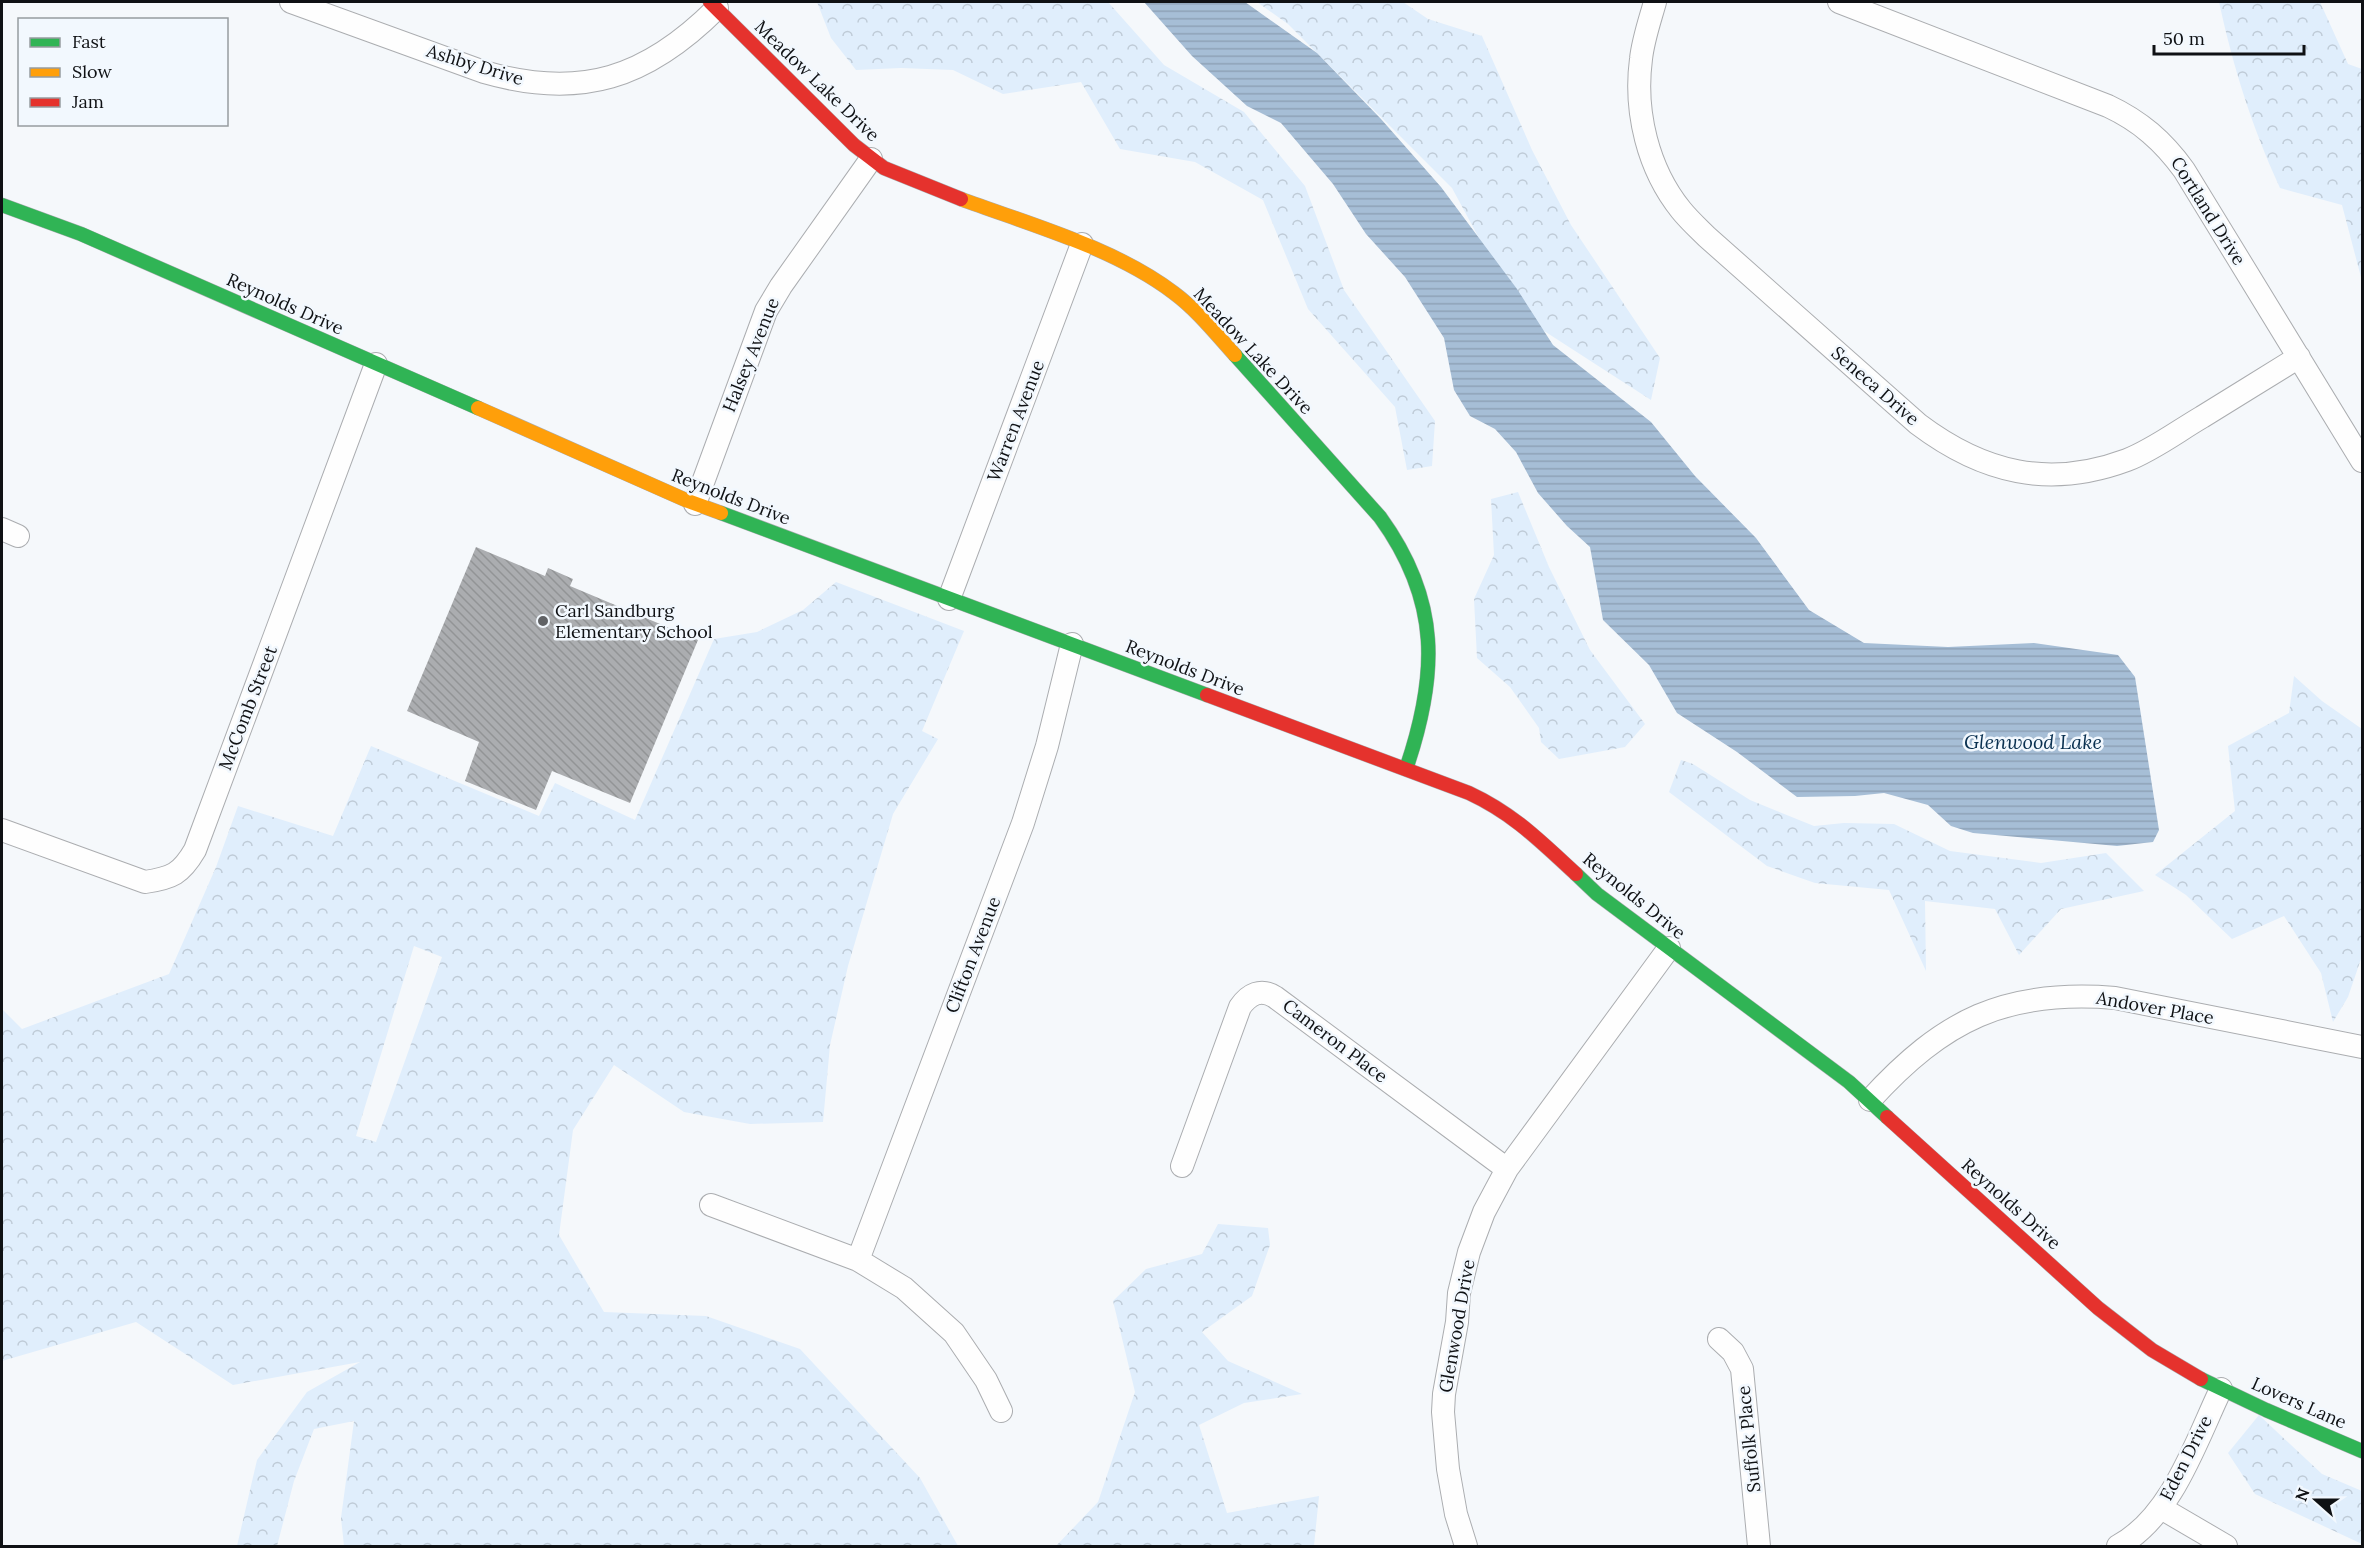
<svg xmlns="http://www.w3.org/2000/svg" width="2364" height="1548" viewBox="0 0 2364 1548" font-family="Lora,serif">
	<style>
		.forest { fill: url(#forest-crowns); fill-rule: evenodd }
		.water { fill: url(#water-rules) }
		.building { fill: url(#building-back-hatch) }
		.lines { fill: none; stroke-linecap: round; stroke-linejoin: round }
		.street-casing { stroke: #abadb0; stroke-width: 24 }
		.fast-casing { stroke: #abadb0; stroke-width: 15 }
		.slow-casing { stroke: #abadb0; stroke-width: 15 }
		.jam-casing { stroke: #abadb0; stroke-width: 15 }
		.street { stroke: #fefefe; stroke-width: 22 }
		.fast { stroke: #30b455; stroke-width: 14 }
		.slow { stroke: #ff9f0a; stroke-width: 14 }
		.jam { stroke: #e5322d; stroke-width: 14 }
		.poi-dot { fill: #606265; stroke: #f2f8fe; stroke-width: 2 }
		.labels { text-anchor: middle; stroke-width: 5; stroke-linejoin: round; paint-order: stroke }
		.street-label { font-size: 18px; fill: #0f1114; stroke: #f2f8fe }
		.poi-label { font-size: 18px; fill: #0f1114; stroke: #f2f8fe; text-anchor: start }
		.water-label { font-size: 20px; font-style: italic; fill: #093050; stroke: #f2f8fe }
	</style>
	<defs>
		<pattern id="forest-crowns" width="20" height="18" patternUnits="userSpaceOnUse" patternTransform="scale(1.5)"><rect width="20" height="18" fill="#e0eefc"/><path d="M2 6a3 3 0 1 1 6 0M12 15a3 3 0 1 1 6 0" fill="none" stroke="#bfcbd7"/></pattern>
		<pattern id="water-rules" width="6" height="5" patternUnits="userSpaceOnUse" patternTransform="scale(1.5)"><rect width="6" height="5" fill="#a6bed6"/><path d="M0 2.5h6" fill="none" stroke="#8ea2b7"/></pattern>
		<pattern id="building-back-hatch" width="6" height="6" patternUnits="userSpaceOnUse" patternTransform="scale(1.5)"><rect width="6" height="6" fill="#abadb0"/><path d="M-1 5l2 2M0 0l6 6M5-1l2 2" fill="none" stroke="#929496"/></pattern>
	</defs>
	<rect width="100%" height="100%" fill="#f5f8fb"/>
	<path class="forest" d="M817,2H1108L1164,65L1244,112L1305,186L1344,290L1435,421L1432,466L1407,470L1395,407L1308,309L1263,200L1195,162L1120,149L1081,82L1003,94L953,70L901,68L856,70L831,38Z
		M1257,2H1403L1428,19L1482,36L1532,150L1571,225L1660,358L1651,400L1521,316L1452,188L1288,24Z
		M2219,2H2320L2348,64L2362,69V281L2342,205L2280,188C2251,124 2234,70 2219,2Z
		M1518,492L1549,567L1590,650L1645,724L1625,747L1559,759L1541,742L1539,728L1510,687L1477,658L1474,599L1494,555L1491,499Z
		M836,582L964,631L922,731L938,739L893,814L848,966L830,1045L823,1122L750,1124L684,1112L614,1065L573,1130L559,1235L604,1312L706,1316L800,1349L920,1478L958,1546H344L341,1518L354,1421L314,1429L294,1481L277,1546H237L257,1460L307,1392L360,1362L233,1385L136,1322L2,1361V1009L22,1029L169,974L216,867L238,806L333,836L371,746L539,816L555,783L635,820L714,639L757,632L803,610ZM414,946L442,957L376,1142L356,1136Z
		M2294,676L2322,701L2362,729V956L2348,997L2333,1022L2321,973L2284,916L2232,939L2186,895L2155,875L2235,811L2228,746L2289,713Z
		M1681,760L1693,764L1750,800L1814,826L1844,823L1894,824L1950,851L2041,863L2106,853L2144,891L2061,909L2019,955L1995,909L1925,901L1926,971L1889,890L1815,883L1767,866L1669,792Z
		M1218,1224L1268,1228L1270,1245L1252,1296L1202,1332L1228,1361L1302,1394L1244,1403L1199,1425L1227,1513L1319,1496L1314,1546H1056L1098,1502L1135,1392L1113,1301L1146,1269L1202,1254Z
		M2259,1415L2322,1474L2362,1491V1544L2255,1494L2228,1453Z"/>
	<path class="water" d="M1144,2H1245L1317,53L1381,119L1441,187L1517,289L1553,345L1651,422L1695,476L1756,538L1809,610L1864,643L1948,647L2034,643L2118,655L2135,677L2159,830L2153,842L2117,846L1973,833L1951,826L1928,805L1884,793L1855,796L1797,797L1737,752L1677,713L1649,665L1603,620L1590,547L1567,526L1538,493L1516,452L1495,429L1470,416L1454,390L1444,338L1405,277L1366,234L1333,184L1281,123L1247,106L1192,56Z"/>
	<path class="building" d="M476,547L545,576L548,568L573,579L570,586L698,640L630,803L552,771L536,810L465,781L479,742L407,711Z"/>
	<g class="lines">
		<g class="street-casing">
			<path id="street" d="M291,2L484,72C581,100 647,78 717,8
				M1655,2C1650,20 1643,40 1641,59C1634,112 1648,169 1681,210C1689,220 1698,228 1707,237L1918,424C1983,473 2049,489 2127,460C2153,450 2178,431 2202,417C2234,397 2267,377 2299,357
				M1839,2L2108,106C2140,121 2163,141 2184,170L2362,461
				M695,504L766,311L781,286L871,159
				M2,529L18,536
				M949,599L1082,244
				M2,830L145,882C172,878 181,874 195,850L376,364
				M1870,1100C1943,1020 2005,989 2115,998L2362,1047
				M1182,1166L1240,1007C1249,994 1261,988 1275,997L1507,1169
				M711,1205L858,1260L904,1288L954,1333L986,1380L1001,1411
				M858,1260L1023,823L1047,746L1072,644
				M1719,1339L1733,1352L1742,1369L1759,1546
				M2161,1508L2226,1546
				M1466,1546L1456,1514L1448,1469L1443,1412L1444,1394L1457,1322L1459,1293L1469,1252L1484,1212L1507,1169L1669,948
				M2118,1546C2172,1517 2196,1441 2221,1389"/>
		</g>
		<g class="fast-casing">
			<path id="fast" d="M2,205L81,234L478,408
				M1235,355L1380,517C1441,601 1438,675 1406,769
				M721,513L1207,695
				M1576,874L1597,894L1849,1082L1887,1117
				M2201,1379L2266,1410L2362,1451"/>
		</g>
		<g class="slow-casing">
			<path id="slow" d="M961,199C1031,225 1115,248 1174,293C1197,310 1216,334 1235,355
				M478,408L688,501L721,513"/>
		</g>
		<g class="jam-casing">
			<path id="jam" d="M710,2L854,145L884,168L961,199
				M1207,695L1469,793C1514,814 1540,841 1576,874
				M1887,1117L2098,1308L2152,1350L2201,1379"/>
		</g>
		<use href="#street" class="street"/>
		<use href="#fast" class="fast"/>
		<use href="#slow" class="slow"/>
		<use href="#jam" class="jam"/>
	</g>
	<circle class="poi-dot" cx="543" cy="621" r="6"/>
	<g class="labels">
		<g class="street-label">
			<text transform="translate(475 65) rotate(17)" y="6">Ashby Drive</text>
			<text transform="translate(817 81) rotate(44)" y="6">Meadow Lake Drive</text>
			<text transform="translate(2208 211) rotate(58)" y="6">Cortland Drive</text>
			<text transform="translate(285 304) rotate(24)" y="6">Reynolds Drive</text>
			<text transform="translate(1253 351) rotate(47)" y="6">Meadow Lake Drive</text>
			<text transform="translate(751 355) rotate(-68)" y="6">Halsey Avenue</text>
			<text transform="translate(1875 386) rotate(41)" y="6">Seneca Drive</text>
			<text transform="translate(1016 421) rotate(-69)" y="6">Warren Avenue</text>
			<text transform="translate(731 497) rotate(21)" y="6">Reynolds Drive</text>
			<text transform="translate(1185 668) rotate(21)" y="6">Reynolds Drive</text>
			<text transform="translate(248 708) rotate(-69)" y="6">McComb Street</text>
			<text transform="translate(1634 896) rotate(39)" y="6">Reynolds Drive</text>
			<text transform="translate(973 955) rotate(-69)" y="6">Clifton Avenue</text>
			<text transform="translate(2155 1008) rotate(10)" y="6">Andover Place</text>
			<text transform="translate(1335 1041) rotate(37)" y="6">Cameron Place</text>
			<text transform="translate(2011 1204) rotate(42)" y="6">Reynolds Drive</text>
			<text transform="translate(1457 1326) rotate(-80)" y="6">Glenwood Drive</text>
			<text transform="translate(2299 1403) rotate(24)" y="6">Lovers Lane</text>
			<text transform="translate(1749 1439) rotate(-96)" y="6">Suffolk Place</text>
			<text transform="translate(2186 1458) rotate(-63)" y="6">Eden Drive</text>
		</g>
		<g class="poi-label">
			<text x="555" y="617">Carl Sandburg<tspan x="555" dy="21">Elementary School</tspan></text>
		</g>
		<g class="water-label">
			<text x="2033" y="749">Glenwood Lake</text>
		</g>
	</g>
	<rect width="2364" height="1548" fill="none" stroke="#0f1114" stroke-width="6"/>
	<rect x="18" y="18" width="210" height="108" fill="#f2f8fe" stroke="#979ca0" stroke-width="1.5"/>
	<rect x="30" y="38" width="30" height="9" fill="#30b455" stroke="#979ca0" stroke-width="1.5"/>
	<text x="72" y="48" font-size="18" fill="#0f1114">Fast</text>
	<rect x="30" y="68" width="30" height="9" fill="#ff9f0a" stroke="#979ca0" stroke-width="1.5"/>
	<text x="72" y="78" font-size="18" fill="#0f1114">Slow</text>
	<rect x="30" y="98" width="30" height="9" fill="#e5322d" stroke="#979ca0" stroke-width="1.5"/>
	<text x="72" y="108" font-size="18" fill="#0f1114">Jam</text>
	<g transform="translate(2316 1500) rotate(291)" stroke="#f2f8fe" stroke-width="4.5" paint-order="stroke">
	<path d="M0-4.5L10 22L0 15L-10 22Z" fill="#0f1114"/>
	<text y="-9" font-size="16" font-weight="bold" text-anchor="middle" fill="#0f1114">N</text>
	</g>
	<path d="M2154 45v9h150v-9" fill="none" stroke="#0f1114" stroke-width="3"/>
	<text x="2163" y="45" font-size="18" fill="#0f1114" stroke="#f2f8fe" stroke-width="4.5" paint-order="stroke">50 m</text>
</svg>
